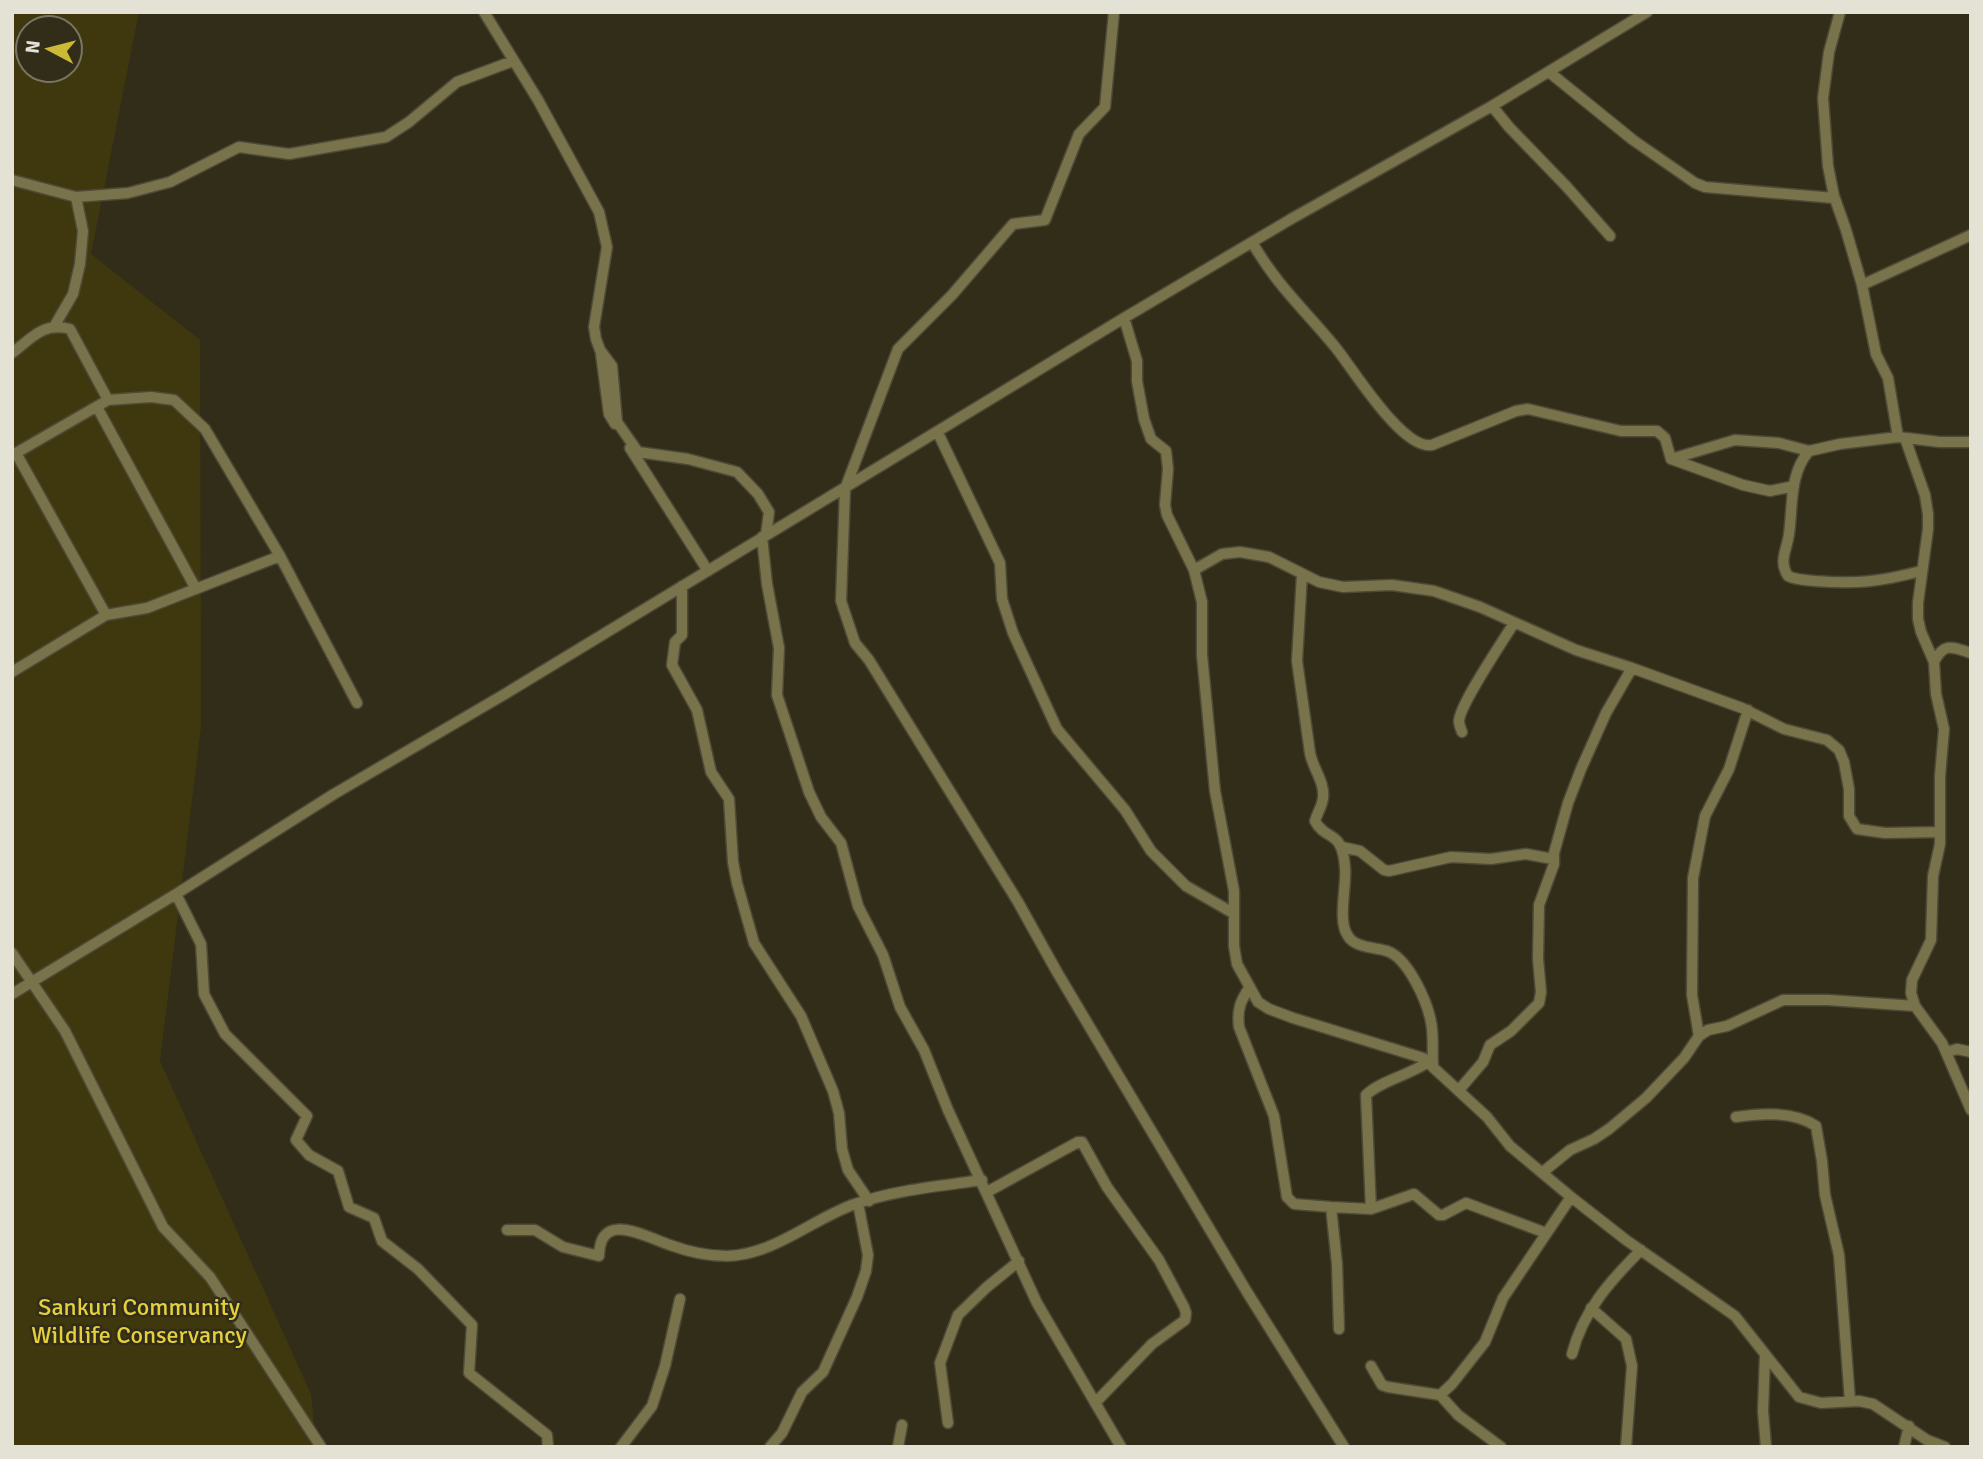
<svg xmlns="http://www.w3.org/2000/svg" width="1983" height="1459" viewBox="0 0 1983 1459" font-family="Signika,sans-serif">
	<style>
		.green { fill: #3f380e; fill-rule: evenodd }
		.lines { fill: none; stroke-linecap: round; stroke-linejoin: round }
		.street-casing { stroke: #4e4a37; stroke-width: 13 }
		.street { stroke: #79734b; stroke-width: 10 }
		.labels { text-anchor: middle; stroke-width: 5; stroke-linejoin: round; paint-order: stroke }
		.park-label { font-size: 24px; fill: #e4cf3c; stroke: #312d19 }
	</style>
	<rect width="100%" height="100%" fill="#312d19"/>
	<path class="green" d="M12,12H139L91,254L200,340L201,727L160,1061L311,1394L316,1447H12ZM28,28H70V70H28Z"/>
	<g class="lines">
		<g class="street-casing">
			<path id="street" d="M484,12L538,100L599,212L607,247L594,327L596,339L600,350L612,366L617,422L638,452L688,459L737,472L758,494L769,512L766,535
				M1114,12L1105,107L1079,134L1045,220L1013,224L952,295L898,349L845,489L841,601L855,643L869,660L1018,902L1057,972L1247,1292L1344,1447
				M1840,12L1829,52L1823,98L1828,166L1834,196L1846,230L1862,285L1876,354L1888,378L1898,437
				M1549,72L1633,140L1695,183L1705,187L1834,198
				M1492,106L1509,127L1567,187L1610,236
				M12,180L76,197
				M1252,242C1277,286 1305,310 1336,348C1353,369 1403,451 1432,445L1516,411L1528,409L1621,431H1657L1665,438L1671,459
				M1862,285L1971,235
				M1124,318L1137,361V381L1144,419L1151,439L1166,451L1168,469L1165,505L1167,515L1194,570L1202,602V655L1215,791L1234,891V946L1237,964L1258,1002L1269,1009L1293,1018L1423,1058L1487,1117L1510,1146L1571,1197L1626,1240L1735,1316L1799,1397L1821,1403L1859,1401L1873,1404L1927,1440L1945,1447
				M55,325L73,294L80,264L83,231L76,197L128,193L170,182L239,147L289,154L386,137L409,122L457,82L513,61
				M12,353C32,338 43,322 70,329L108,400L151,397L174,400L205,429L280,556L357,703
				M601,354L609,414L615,424
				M97,407L196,589
				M938,433L1000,563L1002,599L1013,633L1057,729L1125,810L1151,851L1186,886L1233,913
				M1905,438L1925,495L1928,514V529L1918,603V619L1921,632L1934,662L1936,694L1944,729L1940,776V844L1933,876L1931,940L1912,980L1911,993L1915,1006L1942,1043L1971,1110
				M630,448L708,571
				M1671,459L1735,440L1779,443L1809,451
				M1671,459L1743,485L1770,491L1794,486
				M762,537L767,584L779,648L777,695L809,792L821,817L841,843L858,906L883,955L900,1007L924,1050L948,1110L1037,1303L1121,1447
				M1194,570L1222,554L1240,552L1269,557L1319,582L1343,587L1392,585L1434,591L1480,607L1576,650L1632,668L1742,708L1784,729L1827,740L1839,750L1844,762L1849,789V816L1857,829L1885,833L1940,832
				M1921,571C1879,582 1858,584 1815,581C1806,580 1796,580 1788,576C1778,561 1787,550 1789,534C1793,506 1789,474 1809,451L1840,444L1898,437L1940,442H1971
				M1302,574L1297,661L1310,753C1313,769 1325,782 1323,798C1322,807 1317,813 1315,821C1326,842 1342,828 1345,867C1347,886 1337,921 1348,936C1355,948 1375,947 1387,951C1408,958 1427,1001 1431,1022C1434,1036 1432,1052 1433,1066
				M682,586V635L675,642L672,665L697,710L711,772L729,799L733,862L737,883L754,943L801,1016L833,1091L839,1113L842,1149L848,1170L869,1201
				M106,615L16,453L108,400
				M1934,662C1944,642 1952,647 1971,653
				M12,672L106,615L147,608L280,556
				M1462,732C1461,729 1459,725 1459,721C1460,704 1503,641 1514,623
				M1342,847L1360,851L1384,870L1389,871L1451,857L1491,859L1526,854L1553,859
				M176,894L201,944L204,994L225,1034L307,1116L296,1140L309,1155L338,1171L349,1207L374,1218L382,1241L418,1269L472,1325L469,1373L547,1435L548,1447
				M12,953L65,1031L163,1227L210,1277L321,1447
				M1250,987C1240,1001 1237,1010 1239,1027L1274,1116L1287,1197L1294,1204L1331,1207L1337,1264L1339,1329
				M12,994L176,894L334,794L505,694L1124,318L1291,219L1492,106L1647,12
				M1699,1036L1692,995L1693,878L1705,816L1729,769L1748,710
				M1947,1052L1957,1049L1971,1052
				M1459,1090L1483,1062L1490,1045L1511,1031L1539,1003L1541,992L1538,959L1539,905L1554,864V853L1568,803L1581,769L1606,713L1632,668
				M1736,1117C1761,1113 1794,1111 1816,1126L1822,1161L1825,1195L1839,1255L1850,1401
				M1543,1172L1570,1150L1594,1139L1609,1129L1646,1098L1684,1058L1699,1036L1708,1030L1727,1026L1783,1000H1828L1915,1006
				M987,1192L1078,1142H1082L1107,1187L1159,1260L1184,1307L1186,1313L1185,1320L1152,1344L1095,1403
				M1331,1207L1371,1209L1414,1194L1439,1215H1443L1466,1203L1546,1233
				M1371,1209L1366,1095C1380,1081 1410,1075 1428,1062
				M507,1230H535L563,1247L599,1256C600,1209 646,1237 670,1245C689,1252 707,1256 727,1256C774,1255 812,1219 855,1204C895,1190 940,1186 982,1180
				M1591,1308L1626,1339L1632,1366L1626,1447
				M1572,1354C1583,1311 1610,1281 1641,1250
				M1765,1355L1763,1411L1766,1447
				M1371,1366L1382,1385L1388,1387L1440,1395L1458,1415L1501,1447
				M1440,1395L1452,1384L1485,1342L1503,1298L1571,1197
				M948,1423L940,1363L958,1315L987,1287L1019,1261
				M621,1447L652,1406L665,1366L680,1299
				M770,1447L782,1433L802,1392L823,1372L857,1297L866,1271L868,1255L858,1203
				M898,1447L902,1425
				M1904,1447L1909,1426"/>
		</g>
		<use href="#street" class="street"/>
	</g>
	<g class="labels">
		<g class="park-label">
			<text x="139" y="1315">Sankuri Community<tspan x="139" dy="28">Wildlife Conservancy</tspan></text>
		</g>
	</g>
	<rect width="1983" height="1459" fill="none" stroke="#e4e2d5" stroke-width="28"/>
	<g transform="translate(49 49) rotate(277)"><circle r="33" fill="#312d19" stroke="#797564" stroke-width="2"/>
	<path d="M0-5L12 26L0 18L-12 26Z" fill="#ccb938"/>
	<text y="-10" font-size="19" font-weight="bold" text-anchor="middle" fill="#e4e2d5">N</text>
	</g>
</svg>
